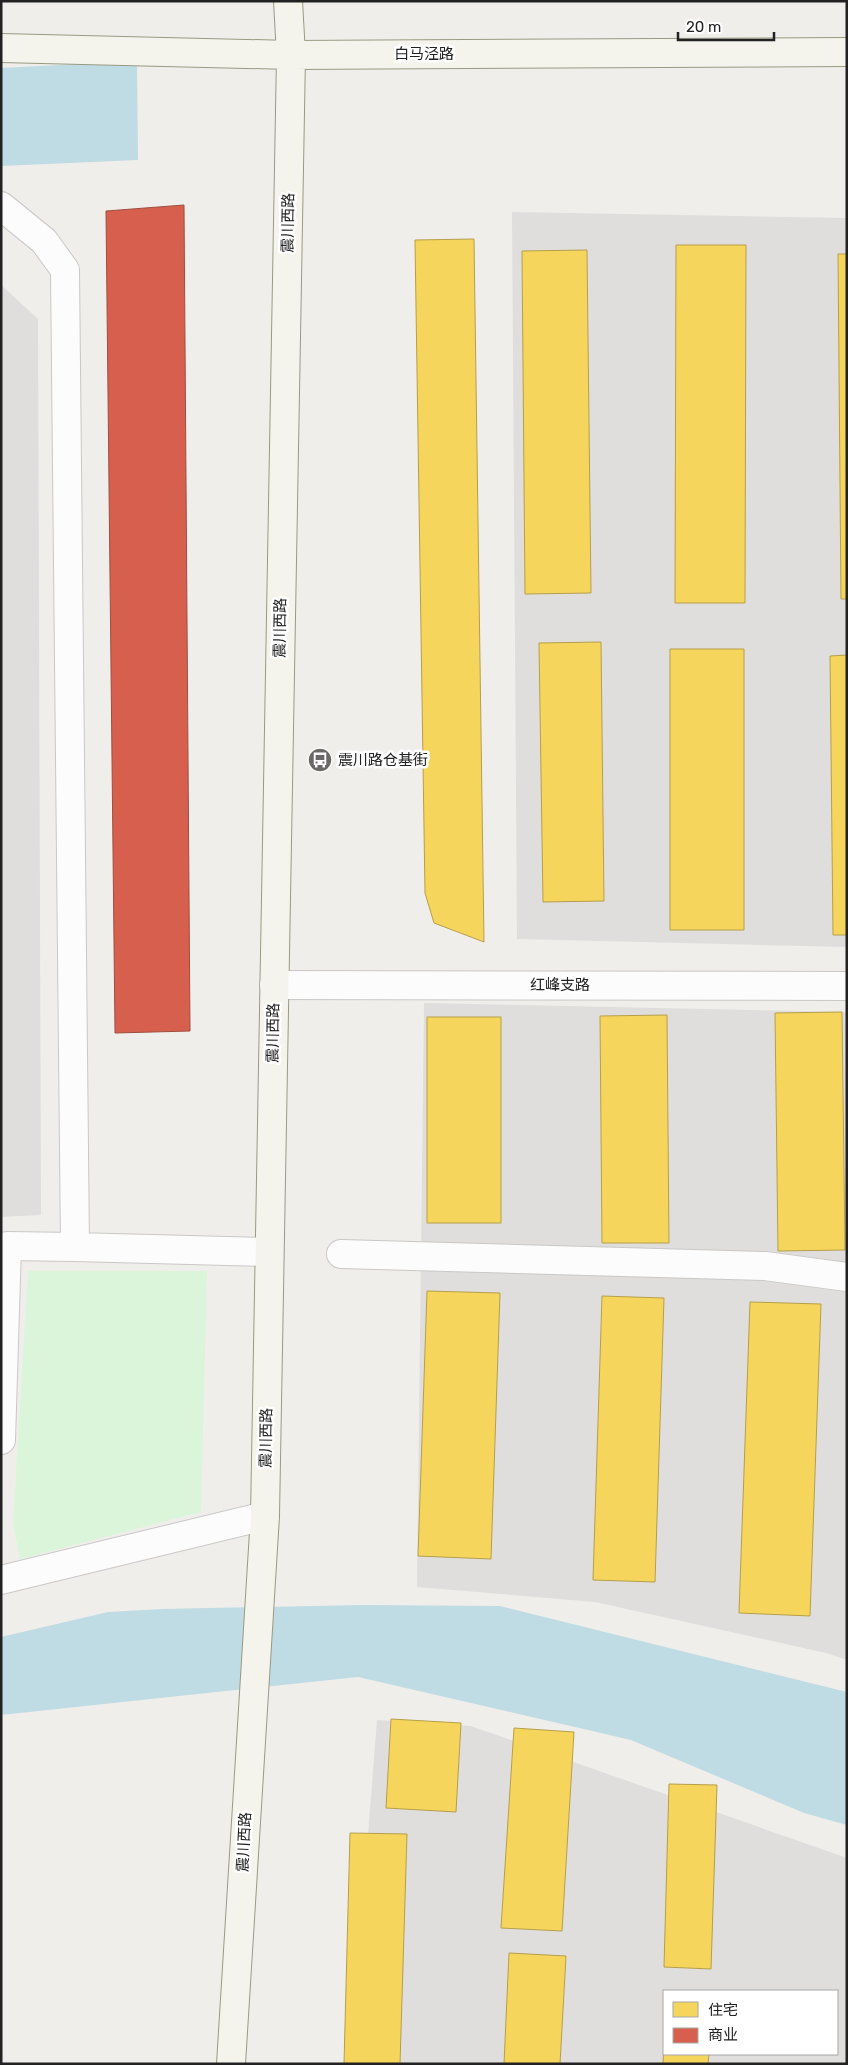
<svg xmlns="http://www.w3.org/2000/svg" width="848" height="2065" viewBox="0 0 848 2065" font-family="Rubik,'Noto Sans SC',sans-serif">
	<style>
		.residential { fill: #dfdedc; fill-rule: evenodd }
		.park { fill: #daf5da }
		.water { fill: #bfdbe3 }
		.homes { fill: #f6d55c; stroke: #b69f4b }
		.shops { fill: #d6604d; stroke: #a04d40 }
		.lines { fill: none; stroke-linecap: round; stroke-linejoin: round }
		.street-casing { stroke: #c9c8c7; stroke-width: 30 }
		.secondary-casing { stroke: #999a82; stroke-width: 30 }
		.street { stroke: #fdfcfc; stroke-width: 28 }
		.secondary { stroke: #f4f4ed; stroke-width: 28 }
		.labels { text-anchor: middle; stroke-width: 5; stroke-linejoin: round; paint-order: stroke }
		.street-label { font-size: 15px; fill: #222; stroke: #fff }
		.poi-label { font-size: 15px; fill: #222; stroke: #fff; text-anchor: start }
	</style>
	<rect width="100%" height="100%" fill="#f0eeeb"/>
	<path class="residential" d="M512,212L847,218V947L517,939Z
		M1,285L38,319L41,1215L1,1217Z
		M424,1003L847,1012V1660L826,1653L595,1602L417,1587Z
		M377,1720L471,1726L847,1858V2064H350ZM664,1991H837V2054H664Z"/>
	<path class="park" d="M28,1271H207L201,1512L20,1559L13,1523Z"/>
	<path class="water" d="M137,61L138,160L1,166V68Z
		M361,1605L500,1606L847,1692V1825L804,1813L631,1740L358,1677L1,1715V1637L108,1612L162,1609Z"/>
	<path class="homes" d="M474,239L484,942L434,923L425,893L415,240Z
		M676,245H746L745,603H675Z
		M587,250L591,593L525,594L522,251Z
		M838,254H847V599H841Z
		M601,642L604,901L543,902L539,643Z
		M670,649H744V930H670Z
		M847,655V935H833L830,656Z
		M842,1012L845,1250L778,1251L775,1013Z
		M667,1015L669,1243H602L600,1016Z
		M427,1017H501V1223H427Z
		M427,1291L500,1293L491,1559L418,1556Z
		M602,1296L664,1298L655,1582L593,1580Z
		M750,1302L821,1304L810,1616L739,1613Z
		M391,1719L461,1723L456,1812L386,1808Z
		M514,1728L574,1732L562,1931L501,1928Z
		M669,1784L717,1785L711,1969L664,1967Z
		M350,1833L407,1834L400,2064H344Z
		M509,1953L566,1956L560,2064H504Z
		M664,2045V2054H709L708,2064H663Z"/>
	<path class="shops" d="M184,205L190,1031L115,1033L106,211Z"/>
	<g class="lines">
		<g class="street-casing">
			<path id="street" d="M1,206L44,241L65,270L75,1247L269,1252
				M274,985L847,986
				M341,1254L765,1266L847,1277
				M1,1440L7,1246L75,1247
				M1,1580L265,1516"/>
		</g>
		<g class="secondary-casing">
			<path id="secondary" d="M1,48L291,55L847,52
				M231,2064L265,1516L291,55L288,1"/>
		</g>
		<use href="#street" class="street"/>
		<use href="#secondary" class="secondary"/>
	</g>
	<defs>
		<g id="bus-disc" transform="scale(1.25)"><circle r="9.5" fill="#6a6968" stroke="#fff"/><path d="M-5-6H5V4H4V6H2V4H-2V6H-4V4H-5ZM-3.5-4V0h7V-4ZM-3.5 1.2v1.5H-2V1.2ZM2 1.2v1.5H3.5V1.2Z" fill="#fff"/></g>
	</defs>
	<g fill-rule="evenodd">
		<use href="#bus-disc" x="320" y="760"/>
	</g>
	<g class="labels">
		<g class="street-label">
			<text x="424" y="59">白马泾路</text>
			<text transform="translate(288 223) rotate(-89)" y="5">震川西路</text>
			<text transform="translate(280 628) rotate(-89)" y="5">震川西路</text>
			<text x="560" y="990">红峰支路</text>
			<text transform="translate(273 1033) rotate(-89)" y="5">震川西路</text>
			<text transform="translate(266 1438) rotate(-89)" y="5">震川西路</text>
			<text transform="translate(244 1842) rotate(-87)" y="5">震川西路</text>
		</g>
		<g class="poi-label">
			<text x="338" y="765">震川路仓基街</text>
		</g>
	</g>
	<rect width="848" height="2065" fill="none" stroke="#222222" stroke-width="5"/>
	<rect x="663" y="1990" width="175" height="65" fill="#ffffff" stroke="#a7a7a7"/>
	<rect x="673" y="2002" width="25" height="15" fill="#f6d55c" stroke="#a7a7a7"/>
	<text x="708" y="2015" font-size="15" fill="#222222">住宅</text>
	<rect x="673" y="2028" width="25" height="15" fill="#d6604d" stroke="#a7a7a7"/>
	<text x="708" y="2040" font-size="15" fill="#222222">商业</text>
	<path d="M678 32v8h96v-8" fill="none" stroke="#222222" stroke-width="2.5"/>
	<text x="686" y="32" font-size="15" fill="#222222" stroke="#ffffff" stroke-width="4" paint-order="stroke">20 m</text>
</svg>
